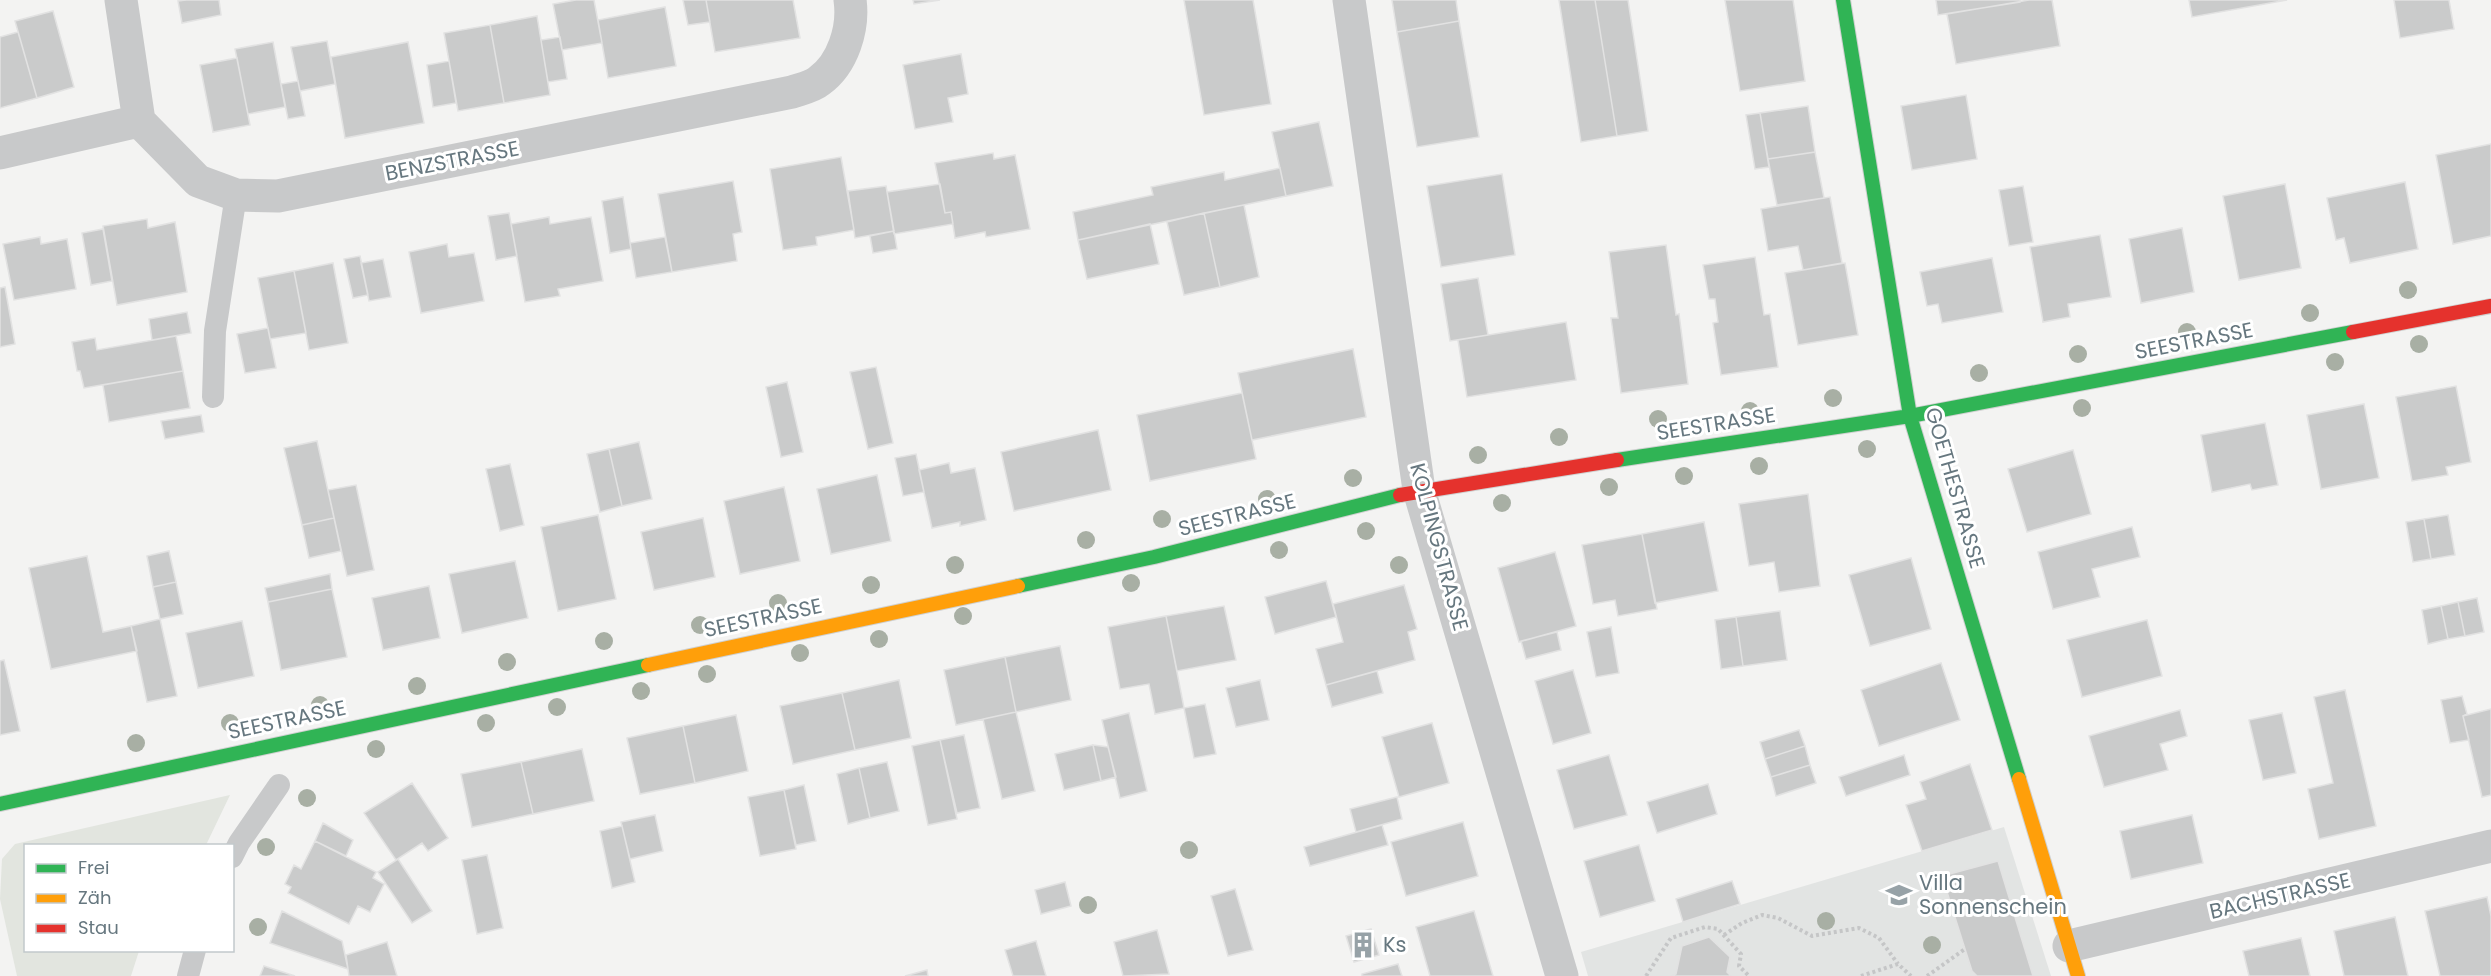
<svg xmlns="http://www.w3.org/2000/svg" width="2491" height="976" viewBox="0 0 2491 976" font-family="Poppins,sans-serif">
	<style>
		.built { fill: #e2e4e3 }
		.green { fill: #e2e5df }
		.building { fill: #cacbcb; stroke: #e2e2e2; stroke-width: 1.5 }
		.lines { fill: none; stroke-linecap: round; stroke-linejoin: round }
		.fast-casing { stroke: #cfd0d0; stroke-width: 16 }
		.slow-casing { stroke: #cfd0d0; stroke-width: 16 }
		.jam-casing { stroke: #cfd0d0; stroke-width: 16 }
		.path { stroke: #c5c6c7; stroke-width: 4; stroke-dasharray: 3 3; stroke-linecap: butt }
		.lane { stroke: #c8c9ca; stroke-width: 22 }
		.street { stroke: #c8c9ca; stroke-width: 33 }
		.fast { stroke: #30b455; stroke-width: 14 }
		.slow { stroke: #ff9f0a; stroke-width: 14 }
		.jam { stroke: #e5322d; stroke-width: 14 }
		.tree { fill: #a8afa4 }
		.labels { text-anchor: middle; stroke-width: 6; stroke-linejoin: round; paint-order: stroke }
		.street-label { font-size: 21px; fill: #66777f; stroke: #fff }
		.poi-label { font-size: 21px; fill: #66777f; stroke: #fff; text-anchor: start }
	</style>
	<rect width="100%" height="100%" fill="#f3f3f2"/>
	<path class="built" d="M2004,827L2051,976H1588L1581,952Z"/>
	<path class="green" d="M230,795L206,845L26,846V950L139,951L131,976H17L0,899L2,859L15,844Z"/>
	<path class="building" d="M186,0H219L221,15L182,23L178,1Z
		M576,0H594L602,43L562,50L553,4Z
		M683,0H706L710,22L688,25Z
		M706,0H793L800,38L715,52Z
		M913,0H940L914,4Z
		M1184,0H1253L1271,104L1204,115Z
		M1392,0H1456L1459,21L1397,32Z
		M1559,0H1595L1617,136L1581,142Z
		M1595,0H1628L1648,131L1617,136Z
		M1725,0H1793L1805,81L1740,91Z
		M1936,0H2020V2L1938,15Z
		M2029,0H2052L2060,46L1956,64L1947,14Z
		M2189,0H2287L2192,17Z
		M2394,0H2449L2454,29L2400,38Z
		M665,7L676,66L608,78L598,20Z
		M53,11L74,87L37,98L15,21Z
		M537,16L550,95L504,103L490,25Z
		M1459,21L1479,137L1417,147L1397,32Z
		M490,25L504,103L458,111L444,33Z
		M18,32L37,98L0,108V37Z
		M560,37L567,79L548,82L541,40Z
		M327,41L335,84L300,91L291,47Z
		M273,42L285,107L248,114L235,49Z
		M408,42L424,123L345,138L331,57Z
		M961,54L968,94L948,98L953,122L915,129L903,65Z
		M237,58L250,125L213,132L200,65Z
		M449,61L456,103L433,107L427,65Z
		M298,81L305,116L288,119L281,84Z
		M1966,95L1977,159L1912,170L1901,106Z
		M1808,106L1815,152L1768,159L1760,113Z
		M1760,113L1769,167L1755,169L1746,115Z
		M1319,122L1333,186L1286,196L1272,132Z
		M2491,144V236L2453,244L2436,155Z
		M1815,152L1824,198L1777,205L1768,159Z
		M993,153L994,159L1015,155L1030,229L986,237L985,232L955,238L951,212L945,213L935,163Z
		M841,157L854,230L816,237L817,245L783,250L770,169Z
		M1280,168L1286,196L1078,240L1073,212L1153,195L1151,187L1224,172L1225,180Z
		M1502,174L1515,255L1441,267L1427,186Z
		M733,181L742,232L733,234L737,261L672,272L658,194Z
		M2405,182L2418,249L2350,263L2344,238L2336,240L2327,198Z
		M940,184L945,213L951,212L953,224L894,234L887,192Z
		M2285,184L2301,268L2239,280L2223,196Z
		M886,186L894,231L855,238L848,191Z
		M2023,186L2033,242L2009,246L1999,190Z
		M623,197L631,249L610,253L602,201Z
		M1830,197L1842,263L1803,270L1798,246L1768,251L1761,209Z
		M1244,205L1259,277L1220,287L1204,213Z
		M509,213L517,256L496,260L488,216Z
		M1204,213L1220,287L1184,295L1167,222Z
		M549,217L550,224L591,217L603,281L558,289L560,296L525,302L511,224Z
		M147,219L148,228L175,222L187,292L117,305L103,226Z
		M1150,224L1159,264L1087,279L1078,240Z
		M2182,228L2194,292L2141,303L2129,239Z
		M103,229L112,281L91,285L82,233Z
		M894,231L897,249L873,253L870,236Z
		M2100,235L2111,297L2068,304L2070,317L2043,322L2030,247Z
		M40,237L41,244L67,239L76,289L14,300L3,244Z
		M665,237L672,272L636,278L630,243Z
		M447,244L449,257L474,253L484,301L421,313L409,252Z
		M1666,245L1676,315L1679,314L1688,384L1621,393L1611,318H1618L1609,252Z
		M360,256L368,295L353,298L344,259Z
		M1755,257L1764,315L1770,314L1778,367L1721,375L1713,323L1718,322L1715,299H1709L1703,265Z
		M1992,258L2003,312L1942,323L1938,304L1927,306L1920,272Z
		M383,259L391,297L369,301L361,263Z
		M333,263L348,343L309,350L294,271Z
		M1845,263L1858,335L1798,345L1785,273Z
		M294,271L306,333L270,339L258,278Z
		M1478,278L1488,335L1450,341L1441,284Z
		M5,287L15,344L0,347V288Z
		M187,312L191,333L152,340L149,319Z
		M1566,322L1576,380L1467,397L1458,340Z
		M268,328L276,368L245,373L237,334Z
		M176,336L183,371L84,388L80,371H77L72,342L95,338L97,350Z
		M1353,349L1366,417L1252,440L1238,373Z
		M876,367L893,443L868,449L850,372Z
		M183,371L190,408L109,422L103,385Z
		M787,382L803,452L781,457L766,387Z
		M2456,386L2471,462L2446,467L2448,475L2412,481L2396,397Z
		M1242,393L1256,459L1150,481L1137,415Z
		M2364,404L2379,478L2321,489L2307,415Z
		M201,415L204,432L165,439L161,421Z
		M2265,423L2278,485L2252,490L2250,484L2212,492L2201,435Z
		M1098,430L1111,490L1014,511L1001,452Z
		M317,441L334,518L302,525L284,448Z
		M639,442L652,499L622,506L609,449Z
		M609,449L622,506L600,512L587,454Z
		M2073,450L2091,514L2027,532L2008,469Z
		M916,454L924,492L903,496L895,458Z
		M949,463L951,473L975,468L986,520L960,526V522L932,528L919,470Z
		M510,464L524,525L500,531L486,469Z
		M877,475L891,541L831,554L817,489Z
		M356,485L374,570L347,576L328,490Z
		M784,487L800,561L740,574L724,501Z
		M1808,494L1820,586L1779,592L1774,562L1749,566L1739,504Z
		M598,515L616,599L558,611L541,527Z
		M2448,515L2455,555L2431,559L2424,519Z
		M334,518L341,551L309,558L302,525Z
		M703,518L715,577L654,590L641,532Z
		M2424,519L2431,559L2413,562L2406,522Z
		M1704,522L1718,591L1655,603L1642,534Z
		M2132,527L2140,557L2092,569L2100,597L2053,609L2038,552Z
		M1642,534L1657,609L1618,616L1615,600L1593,604L1582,545Z
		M169,551L176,582L153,587L147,556Z
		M1555,552L1576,626L1519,642L1498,568Z
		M87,556L103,632L131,626L137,651L51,669L29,568Z
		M1911,558L1931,629L1870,646L1849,575Z
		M515,561L528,618L462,633L449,574Z
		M330,574L332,589L268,602L265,588Z
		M1326,581L1336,617L1275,634L1265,597Z
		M176,582L183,614L160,619L153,587Z
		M1404,585L1417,629L1408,632L1415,660L1326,685L1316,649L1343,642L1333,604Z
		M429,586L440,638L383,650L372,598Z
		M332,589L347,657L281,670L268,602Z
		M2477,598L2484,632L2465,636L2458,602Z
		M2458,602L2465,636L2448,639L2441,606Z
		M1224,606L1236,660L1177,671L1166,616Z
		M2441,606L2448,639L2428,644L2422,610Z
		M1780,611L1787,660L1743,666L1736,617Z
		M1166,616L1184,708L1155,714L1149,684L1120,689L1108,627Z
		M1736,617L1743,666L1721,669L1715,620Z
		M160,619L177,696L147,702L131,626Z
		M2147,620L2162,676L2082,697L2067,640Z
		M242,621L254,676L198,688L186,633Z
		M1611,627L1619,673L1596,677L1587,632Z
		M1557,632L1561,650L1526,659L1521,641Z
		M1060,646L1071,700L1016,712L1005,657Z
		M1005,657L1016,712L956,725L944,670Z
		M4,660L20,731L0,735V661Z
		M1941,663L1960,720L1879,746L1861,690Z
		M1573,670L1591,733L1553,744L1535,681Z
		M1377,671L1383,693L1332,707L1326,685Z
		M899,680L911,738L855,750L842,693Z
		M1260,680L1269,720L1236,727L1226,688Z
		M2345,690L2376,826L2319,839L2308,789L2333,783L2314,697Z
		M842,693L855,750L793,764L780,706Z
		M2462,696L2467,714L2463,716L2469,740L2450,743L2441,700Z
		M1205,704L1216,754L1194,758L1184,708Z
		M2491,709V795L2482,797L2463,716Z
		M2180,710L2187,736L2160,744L2168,770L2104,787L2089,736Z
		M1016,712L1035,791L1002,799L983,719Z
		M1129,713L1147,791L1120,798L1102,720Z
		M2282,713L2296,773L2263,780L2249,720Z
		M736,715L748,771L695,783L683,726Z
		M1432,723L1449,783L1399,797L1382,737Z
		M683,726L695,783L640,794L627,738Z
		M1799,730L1805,746L1765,759L1760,742Z
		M964,735L980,808L957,813L940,740Z
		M940,740L957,819L928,825L912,746Z
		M1093,745L1101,781L1064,790L1055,754Z
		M1093,745L1108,747L1116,777L1101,781Z
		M1805,746L1810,765L1771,777L1765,759Z
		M582,749L594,801L533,814L521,762Z
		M1609,755L1627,815L1574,829L1557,770Z
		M1904,755L1910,775L1846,796L1839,777Z
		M521,762L533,814L472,827L461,774Z
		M887,762L899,811L870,818L859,768Z
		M1970,764L1992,830L1922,851L1906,805L1926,799L1920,782Z
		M1810,765L1816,783L1776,796L1771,777Z
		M859,768L870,818L848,824L837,774Z
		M412,783L448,838L428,851L422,843L396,860L364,813Z
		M1708,784L1717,814L1657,833L1647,802Z
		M804,785L816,841L796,845L784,790Z
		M784,790L796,849L760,856L748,797Z
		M1397,797L1402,819L1356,832L1350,809Z
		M655,815L663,851L630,859L621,822Z
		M2192,815L2203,863L2131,879L2120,831Z
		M1463,822L1478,876L1406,896L1391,842Z
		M323,823L353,840L346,856L315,841Z
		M1382,825L1388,845L1310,866L1304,847Z
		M622,826L635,882L612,888L600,831Z
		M315,841L376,872L373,878L384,884L370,912L358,906L349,924L288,893L291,887L285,884L294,865L301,869Z
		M1639,845L1655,901L1600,917L1584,861Z
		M487,855L503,928L477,934L462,860Z
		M398,859L432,911L412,923L378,872Z
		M1998,861L2018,927L2033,976H1977L1972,971L1965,949L1942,876Z
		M1732,881L1740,904L1683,922L1676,899Z
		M1065,882L1071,906L1041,914L1035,890Z
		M1235,889L1253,950L1228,956L1211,896Z
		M2487,897L2491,916V976H2440L2425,911Z
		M282,911L342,941L348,969L270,943Z
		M1474,911L1493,976H1430L1416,927Z
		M2395,917L2408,976H2344L2334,931Z
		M1371,929L1379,955L1354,962L1346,936Z
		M1157,930L1169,974L1123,976L1114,942Z
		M1709,937L1730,957L1727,972L1731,976H1671L1676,974L1682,946Z
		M2301,938L2310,976H2249L2243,951Z
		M1036,941L1046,976H1013L1005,950Z
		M387,942L397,976H349L346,955Z
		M1398,964L1402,976H1362V974Z
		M264,966L295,976H260Z
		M927,970L928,976H905Z"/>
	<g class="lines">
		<g class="fast-casing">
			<path id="fast" d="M1843,0L1910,416L2019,779
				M1617,460L1910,416L2353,332
				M1018,586L1154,557L1400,495
				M0,804L648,665"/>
		</g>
		<g class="slow-casing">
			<path id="slow" d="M648,665L1018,586
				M2019,779L2078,976"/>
		</g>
		<g class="jam-casing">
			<path id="jam" d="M2353,332L2491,306
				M1400,495L1617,460"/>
		</g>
		<path class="path" d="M1724,935L1742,923L1762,915L1778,918L1812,936L1859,928L1879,938L1898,964
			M1646,976L1671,938L1705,927L1718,929L1741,954L1739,966L1749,976
			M1861,976L1898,964L1911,976
			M1927,976L1965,949"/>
		<path class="lane" d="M213,397L215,331L236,195
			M232,857L239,843L279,785
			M188,976L195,950"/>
		<path class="street" d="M121,0L139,121L198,181L236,195L278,196L792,92C800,89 812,87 819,81C843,64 854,28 850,0
			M1349,0L1419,490L1562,976
			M0,153L139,121
			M2069,946L2491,846"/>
		<use href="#fast" class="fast"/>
		<use href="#slow" class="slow"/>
		<use href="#jam" class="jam"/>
	</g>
	<g class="tree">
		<circle cx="2408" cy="290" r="9"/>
		<circle cx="2310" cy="313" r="9"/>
		<circle cx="2187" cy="332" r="9"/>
		<circle cx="2419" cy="344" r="9"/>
		<circle cx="2078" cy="354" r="9"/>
		<circle cx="2335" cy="362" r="9"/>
		<circle cx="1979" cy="373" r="9"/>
		<circle cx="1833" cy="398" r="9"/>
		<circle cx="2082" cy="408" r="9"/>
		<circle cx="1750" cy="411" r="9"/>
		<circle cx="1658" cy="419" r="9"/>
		<circle cx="1559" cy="437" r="9"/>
		<circle cx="1867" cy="449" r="9"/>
		<circle cx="1478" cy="455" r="9"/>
		<circle cx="1759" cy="466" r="9"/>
		<circle cx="1684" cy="476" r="9"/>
		<circle cx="1353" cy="478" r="9"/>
		<circle cx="1609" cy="487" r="9"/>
		<circle cx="1267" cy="499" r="9"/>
		<circle cx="1502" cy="503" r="9"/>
		<circle cx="1162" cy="519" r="9"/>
		<circle cx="1366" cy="531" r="9"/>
		<circle cx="1086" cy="540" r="9"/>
		<circle cx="1279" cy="550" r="9"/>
		<circle cx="955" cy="565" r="9"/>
		<circle cx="1399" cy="565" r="9"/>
		<circle cx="1131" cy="583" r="9"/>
		<circle cx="871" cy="585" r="9"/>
		<circle cx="778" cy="603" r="9"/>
		<circle cx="963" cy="616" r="9"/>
		<circle cx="700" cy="625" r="9"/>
		<circle cx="879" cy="639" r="9"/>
		<circle cx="604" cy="641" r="9"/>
		<circle cx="800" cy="653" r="9"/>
		<circle cx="507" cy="662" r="9"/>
		<circle cx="707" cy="674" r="9"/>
		<circle cx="417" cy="686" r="9"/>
		<circle cx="641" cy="691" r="9"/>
		<circle cx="320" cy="705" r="9"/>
		<circle cx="557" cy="707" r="9"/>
		<circle cx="230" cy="723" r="9"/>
		<circle cx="486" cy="723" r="9"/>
		<circle cx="136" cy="743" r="9"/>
		<circle cx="376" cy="749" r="9"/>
		<circle cx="307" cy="798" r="9"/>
		<circle cx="266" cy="847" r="9"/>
		<circle cx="1189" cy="850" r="9"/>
		<circle cx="1088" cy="905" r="9"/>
		<circle cx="1826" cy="921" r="9"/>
		<circle cx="258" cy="927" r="9"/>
		<circle cx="1932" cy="945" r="9"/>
	</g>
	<defs>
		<g id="school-bare" transform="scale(2.07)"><path d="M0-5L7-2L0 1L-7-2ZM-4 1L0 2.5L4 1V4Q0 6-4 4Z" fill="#97a2a7" stroke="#fff" stroke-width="2.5" paint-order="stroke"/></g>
		<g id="building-bare" transform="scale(2.07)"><path d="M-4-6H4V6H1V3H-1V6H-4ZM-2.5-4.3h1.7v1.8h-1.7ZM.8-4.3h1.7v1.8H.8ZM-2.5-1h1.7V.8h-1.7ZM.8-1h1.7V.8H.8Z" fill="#97a2a7" stroke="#fff" stroke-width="2.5" paint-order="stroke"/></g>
	</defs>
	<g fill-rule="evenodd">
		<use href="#school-bare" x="1899" y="895"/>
		<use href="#building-bare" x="1363" y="945"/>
	</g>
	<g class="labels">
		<g class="street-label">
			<text transform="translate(452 161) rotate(-11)" y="7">BENZSTRASSE</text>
			<text transform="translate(2194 341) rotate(-11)" y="7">SEESTRASSE</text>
			<text transform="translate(1716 424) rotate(-9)" y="7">SEESTRASSE</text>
			<text transform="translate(1955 488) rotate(74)" y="7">GOETHESTRASSE</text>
			<text transform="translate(1237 515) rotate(-14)" y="7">SEESTRASSE</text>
			<text transform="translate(1439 547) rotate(75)" y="7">KOLPINGSTRASSE</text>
			<text transform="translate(763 618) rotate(-12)" y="7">SEESTRASSE</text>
			<text transform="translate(287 720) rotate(-12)" y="7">SEESTRASSE</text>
			<text transform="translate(2280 896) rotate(-13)" y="7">BACHSTRASSE</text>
		</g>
		<g class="poi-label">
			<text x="1919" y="890">Villa<tspan x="1919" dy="24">Sonnenschein</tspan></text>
			<text x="1383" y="952">Ks</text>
		</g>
	</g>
	<rect x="24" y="844" width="210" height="108" fill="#ffffff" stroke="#c2c9cc" stroke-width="1.5"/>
	<rect x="36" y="864" width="30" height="9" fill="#30b455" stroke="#c2c9cc" stroke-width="1.5"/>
	<text x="78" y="874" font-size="18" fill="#66777f">Frei</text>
	<rect x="36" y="894" width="30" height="9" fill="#ff9f0a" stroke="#c2c9cc" stroke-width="1.5"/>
	<text x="78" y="904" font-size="18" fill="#66777f">Zäh</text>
	<rect x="36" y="924" width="30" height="9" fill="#e5322d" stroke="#c2c9cc" stroke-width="1.5"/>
	<text x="78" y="934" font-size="18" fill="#66777f">Stau</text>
</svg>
